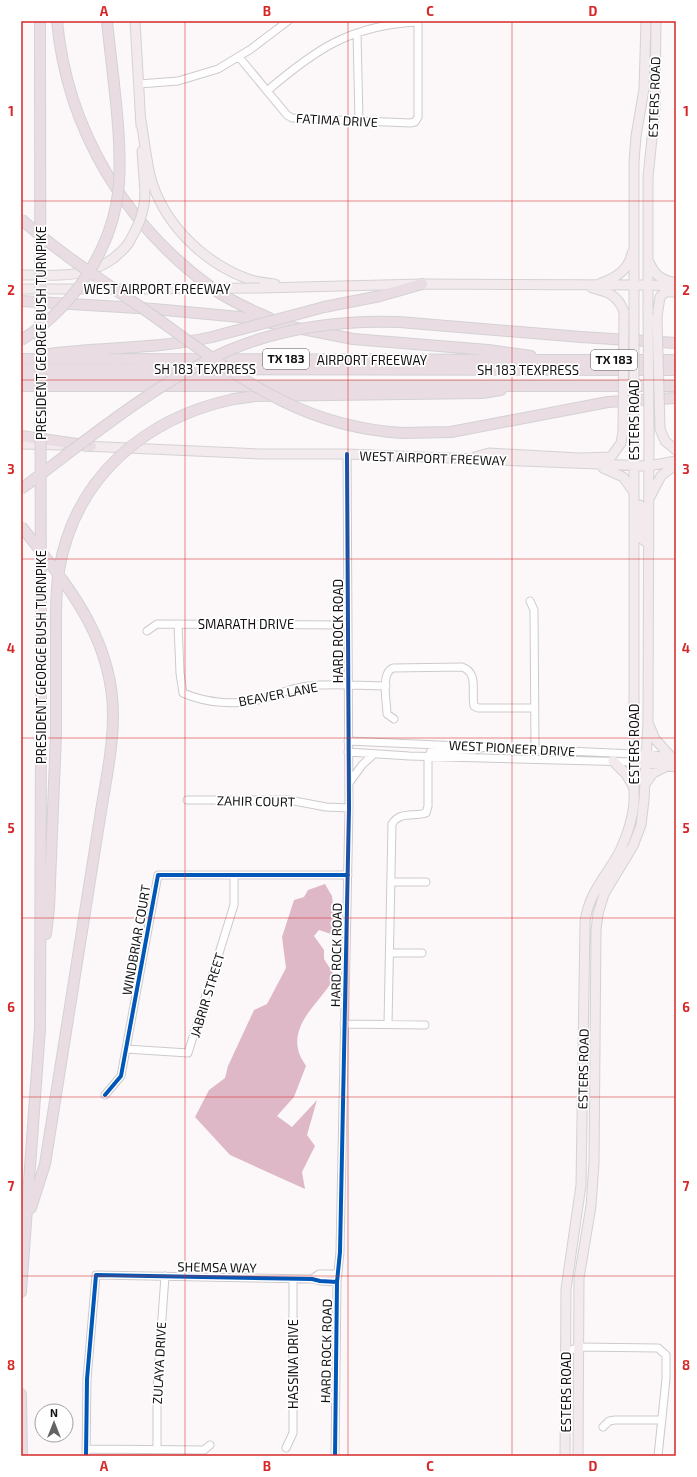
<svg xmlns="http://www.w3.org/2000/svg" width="697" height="1477" viewBox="0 0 697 1477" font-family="'Exo 2',sans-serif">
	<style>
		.water { fill: #dfb8c8 }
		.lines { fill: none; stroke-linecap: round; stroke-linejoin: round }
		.minor-casing { stroke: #cdcacb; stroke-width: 9 }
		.major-casing { stroke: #d4d2d3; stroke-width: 11 }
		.highway-casing { stroke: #d4d2d3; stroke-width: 12 }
		.minor { stroke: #fffefe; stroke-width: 7 }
		.major { stroke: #f2eaed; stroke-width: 9 }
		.highway { stroke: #e9dce2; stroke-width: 10 }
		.major-bridge-casing { stroke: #d4d2d3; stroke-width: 11; stroke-linecap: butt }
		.highway-bridge-casing { stroke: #d4d2d3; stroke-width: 12; stroke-linecap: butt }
		.major-bridge { stroke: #f2eaed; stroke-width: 9 }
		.highway-bridge { stroke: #e9dce2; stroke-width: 10 }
		.cycleway-casing { stroke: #fff; stroke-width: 6 }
		.cycleway { stroke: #0057b8; stroke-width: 4 }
		.grid { fill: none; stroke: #d62828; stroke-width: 1; stroke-opacity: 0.55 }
		.labels { text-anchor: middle; stroke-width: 3.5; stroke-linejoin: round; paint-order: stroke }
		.shield { fill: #fff; stroke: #5a595a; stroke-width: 1 }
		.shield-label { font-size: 12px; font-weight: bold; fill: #141213 }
		.street-label { font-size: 13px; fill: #141213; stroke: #fff }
		.neatline { fill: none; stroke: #d62828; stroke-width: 1.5 }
		.grid-label { font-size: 13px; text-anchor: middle; font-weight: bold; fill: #d62828 }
	</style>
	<rect width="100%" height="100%" fill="#fcf8fa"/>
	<path class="water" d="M325,884L332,896L335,922L331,934L319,930L314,936L324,950V959L335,976C324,999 292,1020 298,1049C299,1055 303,1061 306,1066L294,1097L277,1116L292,1127L317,1100L307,1135L315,1146L302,1172L305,1189L230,1155L195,1117L209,1090L225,1078L228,1066L254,1010L267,1004L286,968L282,937L294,900L304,897L308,890Z"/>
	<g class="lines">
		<g class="minor-casing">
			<path id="minor" d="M357,33L359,121
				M239,57L287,115L292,118L410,123L415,122L418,117V21
				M139,84L178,81L218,69L251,49L288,21
				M267,91C316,49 351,25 418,22
				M530,601L534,610L535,749
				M178,624L180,673L183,693C206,703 237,706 262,699C278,695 292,687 309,686C334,683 361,686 386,686
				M147,631L157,624L347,625
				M394,719L387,714C387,702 380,673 393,668L462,667C479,673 471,691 474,706L478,708H534
				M348,741L634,754
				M348,752L409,756L634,762
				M349,783L362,765L374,754
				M187,800H289L326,807L349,808
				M391,882H426
				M390,953H422
				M344,1024L425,1025
				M388,1024L392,824C400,811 413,817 426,813L428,806V757L431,751L475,750L485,747
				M126,1049L188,1053L234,905V876
				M105,1095L121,1076L158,875H348
				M312,1279L319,1274H338
				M566,1352L579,1347L658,1348L666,1355V1379L658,1456
				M603,1427L609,1421L615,1420H661
				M286,1448L293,1433V1279
				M86,1449L204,1450L210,1445
				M157,1450V1387L165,1276
				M86,1456L87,1379L96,1275L312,1279L320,1281L337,1282
				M335,1456L337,1282L340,1252L349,808L347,454"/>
		</g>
		<g class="major-casing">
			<path id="major" d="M135,21L141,126
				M141,120C144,139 146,157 150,175C162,222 202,262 248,279C256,282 266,283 275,284
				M142,151L145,192
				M649,262C654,273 660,280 673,282
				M21,275C62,275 99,280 128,244
				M601,283C616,278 629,270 632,253
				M260,288L422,284L647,285L676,286
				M592,288C608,292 618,295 624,312
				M21,289H147
				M634,312V162L636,136L644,89L646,21
				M648,312V177L655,109L656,21
				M657,317L660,297L665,292H676
				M660,429L665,441L676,450
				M21,444L60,445
				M84,446L261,454H347L649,466L676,461
				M475,457L489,453L580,458L611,457L621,443L623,432
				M603,468L623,477L634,492
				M650,497L661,476L676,464
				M640,505L642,539L649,544
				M649,725L655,739L673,759
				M641,754L674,759
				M613,761L626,774L634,788
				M641,762L676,767
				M645,784L653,773L669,765
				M565,1456L566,1289L581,1185L585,922C588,894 607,875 620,851C627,836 632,821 634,804V429
				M578,1456L579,1278L591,1206L594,1163L596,930L598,914L604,894L633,846L641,825L644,800L648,722L649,427"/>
		</g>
		<g class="highway-casing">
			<path id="highway" d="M57,21C67,130 126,227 215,290C232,302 252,310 271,319
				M40,42V21
				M21,301L154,309L240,317L353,339L488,350L531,356
				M324,307L380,296L422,284
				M399,322L581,337L676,343
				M49,354C104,347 158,349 212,337
				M21,359L676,360
				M21,369L676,370
				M21,376H243
				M21,386H676
				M234,399L255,396L482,393L501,390
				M403,433L451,432L608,402L676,398
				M21,436L91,446
				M46,934L49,908L56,734
				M31,1208L45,1164L101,811
				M21,1292L40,1028L41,734
				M21,1394L22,1456"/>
		</g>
		<use href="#minor" class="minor"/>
		<use href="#major" class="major"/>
		<use href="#highway" class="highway"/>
		<g class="major-bridge-casing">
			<path id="major-bridge" d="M128,244C138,227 145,212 145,192
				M147,289L260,288
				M634,312V429
				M648,312L649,427
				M657,317L660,429
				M623,432L624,312"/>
		</g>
		<g class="highway-bridge-casing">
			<path id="highway-bridge" d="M40,42L41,734
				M21,219C59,253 103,281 145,310C232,371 292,426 403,433
				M212,337L324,307
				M21,340C74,308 114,247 119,184C122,132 112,73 107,21
				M21,489C87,440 152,385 227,351C281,328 342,320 399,322
				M21,526C66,584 113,637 113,715C113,747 106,780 101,811
				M56,734C56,703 56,673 56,643C56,619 55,594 59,570C75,477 145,418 234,399"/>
		</g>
		<use href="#major-bridge" class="major-bridge"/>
		<use href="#highway-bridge" class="highway-bridge"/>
		<g class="cycleway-casing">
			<path id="cycleway" d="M105,1095L121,1076L158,875H348
				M86,1456L87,1379L96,1275L312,1279L320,1281L337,1282
				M335,1456L337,1282L340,1252L349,808L347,454"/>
		</g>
		<use href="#cycleway" class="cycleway"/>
	</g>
	<path class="grid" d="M185,21V1456M348,21V1456M512,21V1456M21,201H676M21,380H676M21,559H676M21,738H676M21,918H676M21,1097H676M21,1276H676"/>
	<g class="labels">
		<g class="shield">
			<rect x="263" y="349" width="46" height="20" rx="3"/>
			<rect x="591" y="350" width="46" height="20" rx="3"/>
		</g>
		<g class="shield-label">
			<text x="286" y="363">TX 183</text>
			<text x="614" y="364">TX 183</text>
		</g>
		<g class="street-label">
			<text transform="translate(654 97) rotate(-88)" y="5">ESTERS ROAD</text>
			<text transform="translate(337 120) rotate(3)" y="5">FATIMA DRIVE</text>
			<text x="157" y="294">WEST AIRPORT FREEWAY</text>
			<text transform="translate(41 333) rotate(-90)" y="5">PRESIDENT GEORGE BUSH TURNPIKE</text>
			<text x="372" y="365">AIRPORT FREEWAY</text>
			<text x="205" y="374">SH 183 TEXPRESS</text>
			<text x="528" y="375">SH 183 TEXPRESS</text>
			<text transform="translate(634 420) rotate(-90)" y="5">ESTERS ROAD</text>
			<text transform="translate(433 458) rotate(2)" y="5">WEST AIRPORT FREEWAY</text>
			<text x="246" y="629">SMARATH DRIVE</text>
			<text transform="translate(338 631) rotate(-90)" y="5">HARD ROCK ROAD</text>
			<text transform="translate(41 657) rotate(-90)" y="5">PRESIDENT GEORGE BUSH TURNPIKE</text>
			<text transform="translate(278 694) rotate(-11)" y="5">BEAVER LANE</text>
			<text transform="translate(634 744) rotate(-90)" y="5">ESTERS ROAD</text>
			<text transform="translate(512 748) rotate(3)" y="5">WEST PIONEER DRIVE</text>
			<text transform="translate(256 801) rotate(1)" y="5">ZAHIR COURT</text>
			<text transform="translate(136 940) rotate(-80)" y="5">WINDBRIAR COURT</text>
			<text transform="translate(336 955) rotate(-89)" y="5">HARD ROCK ROAD</text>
			<text transform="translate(207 995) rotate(-73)" y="5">JABRIR STREET</text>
			<text transform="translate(583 1069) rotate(-89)" y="5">ESTERS ROAD</text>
			<text transform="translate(217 1267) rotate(1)" y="5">SHEMSA WAY</text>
			<text transform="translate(326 1351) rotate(-89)" y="5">HARD ROCK ROAD</text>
			<text transform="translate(159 1363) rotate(-87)" y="5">ZULAYA DRIVE</text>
			<text transform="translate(293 1364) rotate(-90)" y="5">HASSINA DRIVE</text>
			<text transform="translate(566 1392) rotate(-90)" y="5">ESTERS ROAD</text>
		</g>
	</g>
	<rect width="697" height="1477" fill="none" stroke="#ffffff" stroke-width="44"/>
	<g transform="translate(54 1423)"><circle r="19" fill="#ffffff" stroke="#a1a0a1"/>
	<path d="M0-3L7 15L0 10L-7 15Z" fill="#656264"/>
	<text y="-6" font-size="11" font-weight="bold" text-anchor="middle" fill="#141213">N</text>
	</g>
	<rect x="22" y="22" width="653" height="1433" class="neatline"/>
	<g class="grid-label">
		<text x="104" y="16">A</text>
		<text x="267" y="16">B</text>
		<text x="430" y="16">C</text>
		<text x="593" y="16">D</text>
		<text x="11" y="116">1</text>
		<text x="686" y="116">1</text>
		<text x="11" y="295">2</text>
		<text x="686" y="295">2</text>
		<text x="11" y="474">3</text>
		<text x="686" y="474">3</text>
		<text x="11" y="653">4</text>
		<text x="686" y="653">4</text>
		<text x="11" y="833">5</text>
		<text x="686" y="833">5</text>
		<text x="11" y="1012">6</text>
		<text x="686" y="1012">6</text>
		<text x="11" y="1191">7</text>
		<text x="686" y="1191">7</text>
		<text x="11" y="1370">8</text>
		<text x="686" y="1370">8</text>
		<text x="104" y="1471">A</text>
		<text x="267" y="1471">B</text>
		<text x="430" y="1471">C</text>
		<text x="593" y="1471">D</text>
	</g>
</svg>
